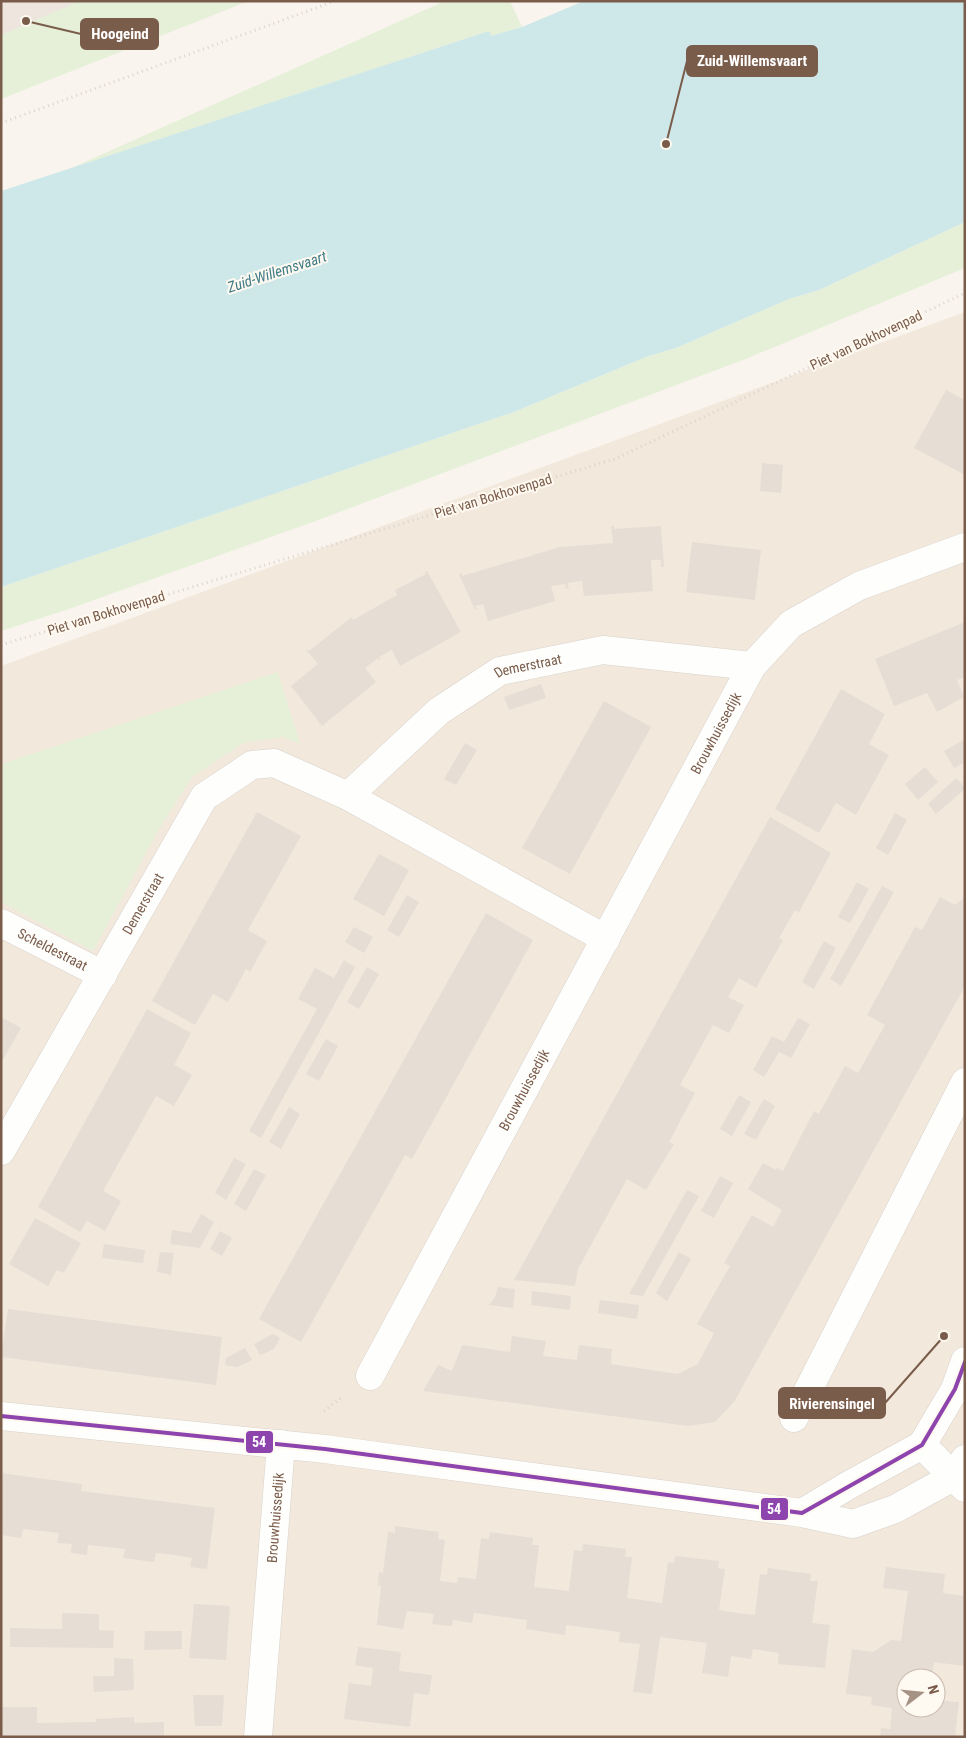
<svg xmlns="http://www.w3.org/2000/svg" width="966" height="1738" viewBox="0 0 966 1738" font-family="'Roboto Condensed',sans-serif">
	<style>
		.residential { fill: #f2e8dc; fill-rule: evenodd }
		.industrial { fill: #ede5de }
		.green { fill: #e6f0d9 }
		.water { fill: #cee8ea }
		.building { fill: #e6ddd5 }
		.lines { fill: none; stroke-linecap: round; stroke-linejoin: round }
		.street-casing { stroke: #d9d2cc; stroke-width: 29 }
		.secondary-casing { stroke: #d9d1ca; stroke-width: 29 }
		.path { stroke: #dbd4ce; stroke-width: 3; stroke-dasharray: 1 4; stroke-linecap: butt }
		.street { stroke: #fefefc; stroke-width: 28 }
		.secondary { stroke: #fefefc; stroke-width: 28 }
		.bus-1-casing { stroke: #fffaf1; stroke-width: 8 }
		.bus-1 { stroke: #8e44ad; stroke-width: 4 }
		.labels { text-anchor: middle; stroke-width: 4; stroke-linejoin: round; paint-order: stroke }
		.street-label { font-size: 14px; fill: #7a5c4b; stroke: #fffaf1 }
		.water-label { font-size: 15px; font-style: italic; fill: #407b87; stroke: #fffaf1 }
		.leader { fill: none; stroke: #7a5c4b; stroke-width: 2 }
		.callout-dot { fill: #7a5c4b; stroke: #fffaf1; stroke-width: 2 }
		.callout { fill: #7a5c4b; stroke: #7a5c4b; stroke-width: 2 }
		.callout-label { font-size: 15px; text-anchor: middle; font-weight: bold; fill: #fff }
		.line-badge { stroke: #fffaf1; stroke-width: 2 }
		.badge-label { font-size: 14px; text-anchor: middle; font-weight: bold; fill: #fff }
	</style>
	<rect width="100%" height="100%" fill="#f9f5ee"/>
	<path class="residential" d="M965,312V1737H1V666ZM906,1678H936V1708H906Z"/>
	<path class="industrial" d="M1,1H99L1,40Z"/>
	<path class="green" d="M80,1H249L1,99V35Z
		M445,1H510L522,27L491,37L489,31L67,170Z
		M965,222V268L743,360L313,522L66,610L1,631V587L514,412L646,357L676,348L789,299L819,290Z
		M278,672L300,744L283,737L243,743L192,777L159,829L93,951L1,902V764Z"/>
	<path class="water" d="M584,1H965V222L819,290L789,299L676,348L646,357L514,412L1,587V191L489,31L491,36L522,27Z"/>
	<path class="building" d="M946,390L965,400V475L914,448Z
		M762,463L783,465L781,493L760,491Z
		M611,526H614V529L661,526L664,567H661V560H651L653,591L584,596L582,581L567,583L569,588L566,589L565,584L551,586L555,601L488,621L483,604L475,606L477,609L475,610L459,574L461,573L462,576L560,547L613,543Z
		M692,542L761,550L755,600L686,592Z
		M427,571L461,632L400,666L392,650L379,657L381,659L379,660L378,658L365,668L376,682L322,726L291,686L318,664L306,650L308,649L309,651L352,617L353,620L397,595L395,590L426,574L425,572Z
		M965,622V677L957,680L964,697L937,712L927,693L894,706L875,659Z
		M541,684L546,698L509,710L504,697Z
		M841,689L885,714L869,744L889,755L856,815L836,803L819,833L775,809Z
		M604,701L651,727L570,874L522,848Z
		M965,739V762L954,768L944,751Z
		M465,743L477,750L456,785L444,779Z
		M925,767L938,782L918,800L905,784Z
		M956,778L965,787V789L936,814L928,804Z
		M257,812L301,836L248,930L267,941L250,972L246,969L228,1002L213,994L195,1025L152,1001Z
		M895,813L907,820L888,855L876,848Z
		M770,817L831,853L799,912L795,910L779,938L783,940L756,988L739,978L728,997L744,1005L729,1033L713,1025L680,1085L695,1093L669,1142L674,1144L646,1190L627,1179L578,1269L575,1286L514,1280Z
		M379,854L409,870L384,916L353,899Z
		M857,882L869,889L850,923L838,917Z
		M882,886L894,892L841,986L830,979Z
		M407,895L419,902L399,937L387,930Z
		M940,897L955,905L965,897V986L734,1402L715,1422L688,1426L423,1391L438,1365L452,1371L462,1345L510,1352L512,1336L546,1341L543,1356L577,1360L579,1345L612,1349L611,1364L678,1374L698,1364L714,1333L697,1324L730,1266L724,1263L752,1215L773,1227L782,1210L748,1189L763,1163L776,1170L777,1168L783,1171L814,1111L819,1114L845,1066L858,1073L885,1025L867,1015L915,927L922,930Z
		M486,913L533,940L421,1143L412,1159L405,1155L301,1342L259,1319Z
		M354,927L373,937L364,953L345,942Z
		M824,941L836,948L814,989L802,982Z
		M344,960L355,967L261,1138L249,1131L317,1009L298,999L315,968L334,978Z
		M367,967L379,974L359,1009L347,1002Z
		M147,1009L191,1033L174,1065L192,1075L174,1106L156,1096L103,1191L121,1201L105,1231L87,1221L80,1232L38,1207Z
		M1,1017L21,1028L1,1063Z
		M798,1018L810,1024L791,1058L779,1052L764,1077L753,1070L772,1036L784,1042Z
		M326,1039L338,1046L319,1081L306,1074Z
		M739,1095L751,1102L732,1136L720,1129Z
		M764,1099L775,1106L756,1140L744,1134Z
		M289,1107L300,1114L281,1149L269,1142Z
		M234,1158L246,1164L226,1200L215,1193Z
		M254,1169L266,1175L246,1211L234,1204Z
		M720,1176L733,1183L714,1218L701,1211Z
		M687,1190L699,1196L643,1296L629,1294Z
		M201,1214L214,1222L200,1248L170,1244L172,1230L191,1233Z
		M35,1218L81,1243L64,1273L57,1270L48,1286L9,1264Z
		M220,1231L232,1238L222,1256L210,1249Z
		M104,1244L145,1250L143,1263L102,1258Z
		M160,1252L174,1253L171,1275L157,1272Z
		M679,1252L691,1259L667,1301L656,1293Z
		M498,1287L515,1289L513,1308L489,1305L495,1297Z
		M532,1291L571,1296L570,1310L531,1305Z
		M600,1300L639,1305L637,1319L598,1313Z
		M8,1309L222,1337L216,1385L1,1357Z
		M273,1334L280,1338L274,1349L260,1355L254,1344Z
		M245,1348L252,1360L237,1367L225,1365L226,1358Z
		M1,1473L82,1484L81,1491L215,1508L207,1569L190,1567L192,1558L175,1555L156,1553L154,1562L123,1558L125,1549L88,1545L87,1555L71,1553L72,1544L57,1543L59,1533L23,1529L21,1538L1,1535Z
		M395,1526L439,1532L438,1539L445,1540L440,1581L457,1583L458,1577L476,1579L481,1538L489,1539L490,1532L533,1538L532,1545H539L534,1587L569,1591L574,1550L582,1551L583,1544L626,1549L625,1557H632L627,1598L662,1603L668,1562L674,1563L675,1556L719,1561L718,1568L725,1569L719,1610L737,1613L755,1615L760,1574L767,1575L768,1568L811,1574L810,1581H818L812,1623L830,1625L825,1668L778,1664L779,1653L753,1649L751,1659L731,1656L728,1677L702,1673L707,1643L660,1637L652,1694L633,1692L640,1644L619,1642L620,1632L566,1625L565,1635L526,1629L527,1620L474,1613L472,1623L453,1620L452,1626L432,1624L434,1614L407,1611L403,1629L377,1625L381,1586H378L379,1572L383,1573L388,1532L395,1533Z
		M886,1567L945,1574L943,1593L965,1596L964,1666L934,1662L932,1678H906V1708H936V1700L959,1702L955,1737H880L881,1728L890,1729L892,1708L871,1705L872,1697L846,1694L852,1649L873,1652L891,1640L901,1641L908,1591L883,1588Z
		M194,1604L230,1606L226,1660L189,1658Z
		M62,1613L99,1614V1630L114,1631L113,1648L10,1647V1628L62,1629Z
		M145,1631H182V1649L144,1650Z
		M358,1647L401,1652L399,1671L432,1675L429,1695L414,1693L410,1727L344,1719L349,1683L371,1686L373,1668L355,1665Z
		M114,1658L133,1659L134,1690L94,1692L93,1676H114Z
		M193,1695H224L222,1726H195Z
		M1,1707H37V1723L96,1722V1719L134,1717V1723L164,1722V1737H1Z"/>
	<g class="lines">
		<g class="street-casing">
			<g id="street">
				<path id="s1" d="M348,796L439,711L500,671L603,650L752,666"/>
				<path id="s2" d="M1,923L103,975"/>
				<path id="s3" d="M1,1151L204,797L252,765L274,763L348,796L606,939"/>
				<path id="s4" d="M370,1376L752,666L791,624L859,586L965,547"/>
				<path d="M794,1418L965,1082"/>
				<path d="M922,1445L965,1488"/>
				<path id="s5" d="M258,1737L281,1444"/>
			</g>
		</g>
		<g class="secondary-casing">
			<path id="secondary" d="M1,1416L325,1449L802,1513L853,1524L895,1509L953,1477L965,1459
				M802,1513L849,1485L922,1445L955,1389L965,1361"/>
		</g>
		<path class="path" d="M1,123L335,1
			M1,645L615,459L965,293
			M324,1411L342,1397"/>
		<use href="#street" class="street"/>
		<use href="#secondary" class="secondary"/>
		<g class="bus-1-casing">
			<path id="bus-1" d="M1,1416L325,1449L802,1513L922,1445L955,1389L965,1362"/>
		</g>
		<use href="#bus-1" class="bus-1"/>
	</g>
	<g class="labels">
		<g class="street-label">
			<text transform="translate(866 340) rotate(-25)" y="5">Piet van Bokhovenpad</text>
			<text transform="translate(493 496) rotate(-17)" y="5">Piet van Bokhovenpad</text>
			<text transform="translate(106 613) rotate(-17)" y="5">Piet van Bokhovenpad</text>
			<text dy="5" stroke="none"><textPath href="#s1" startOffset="226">Demerstraat</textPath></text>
			<text dy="5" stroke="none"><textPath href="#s4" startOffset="730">Brouwhuissedijk</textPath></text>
			<text dy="5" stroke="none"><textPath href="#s3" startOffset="285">Demerstraat</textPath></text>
			<text dy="5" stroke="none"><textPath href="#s2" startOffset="58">Scheldestraat</textPath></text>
			<text dy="5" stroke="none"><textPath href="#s4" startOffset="325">Brouwhuissedijk</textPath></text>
			<text dy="5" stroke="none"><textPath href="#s5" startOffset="220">Brouwhuissedijk</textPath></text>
		</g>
		<g class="water-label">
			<text transform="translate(277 272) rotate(-18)" y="5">Zuid-Willemsvaart</text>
		</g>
	</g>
	<path class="leader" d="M26 21L81 34M666 144L687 61M944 1336L885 1403"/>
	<g class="callout-dot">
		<circle cx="26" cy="21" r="5"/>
		<circle cx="666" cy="144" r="5"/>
		<circle cx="944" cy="1336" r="5"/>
	</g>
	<g class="callout">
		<rect x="81" y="19" width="77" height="30" rx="5"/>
		<rect x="687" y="46" width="130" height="30" rx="5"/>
		<rect x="779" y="1388" width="106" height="30" rx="5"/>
	</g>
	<g class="callout-label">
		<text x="120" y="39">Hoogeind</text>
		<text x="752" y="66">Zuid-Willemsvaart</text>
		<text x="832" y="1409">Rivierensingel</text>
	</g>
	<g class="line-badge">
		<rect x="245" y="1430" width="29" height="24" rx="5" fill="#8e44ad"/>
		<rect x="760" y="1497" width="29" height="24" rx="5" fill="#8e44ad"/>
	</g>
	<g class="badge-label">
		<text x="259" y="1447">54</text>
		<text x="774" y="1514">54</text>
	</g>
	<rect width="966" height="1738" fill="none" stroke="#7a5c4b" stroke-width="5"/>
	<g transform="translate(921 1693) rotate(74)"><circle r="24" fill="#fffaf1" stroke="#cabbaf"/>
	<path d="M0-4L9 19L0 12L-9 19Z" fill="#a69284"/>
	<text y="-8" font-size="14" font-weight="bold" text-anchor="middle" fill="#7a5c4b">N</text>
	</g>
</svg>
